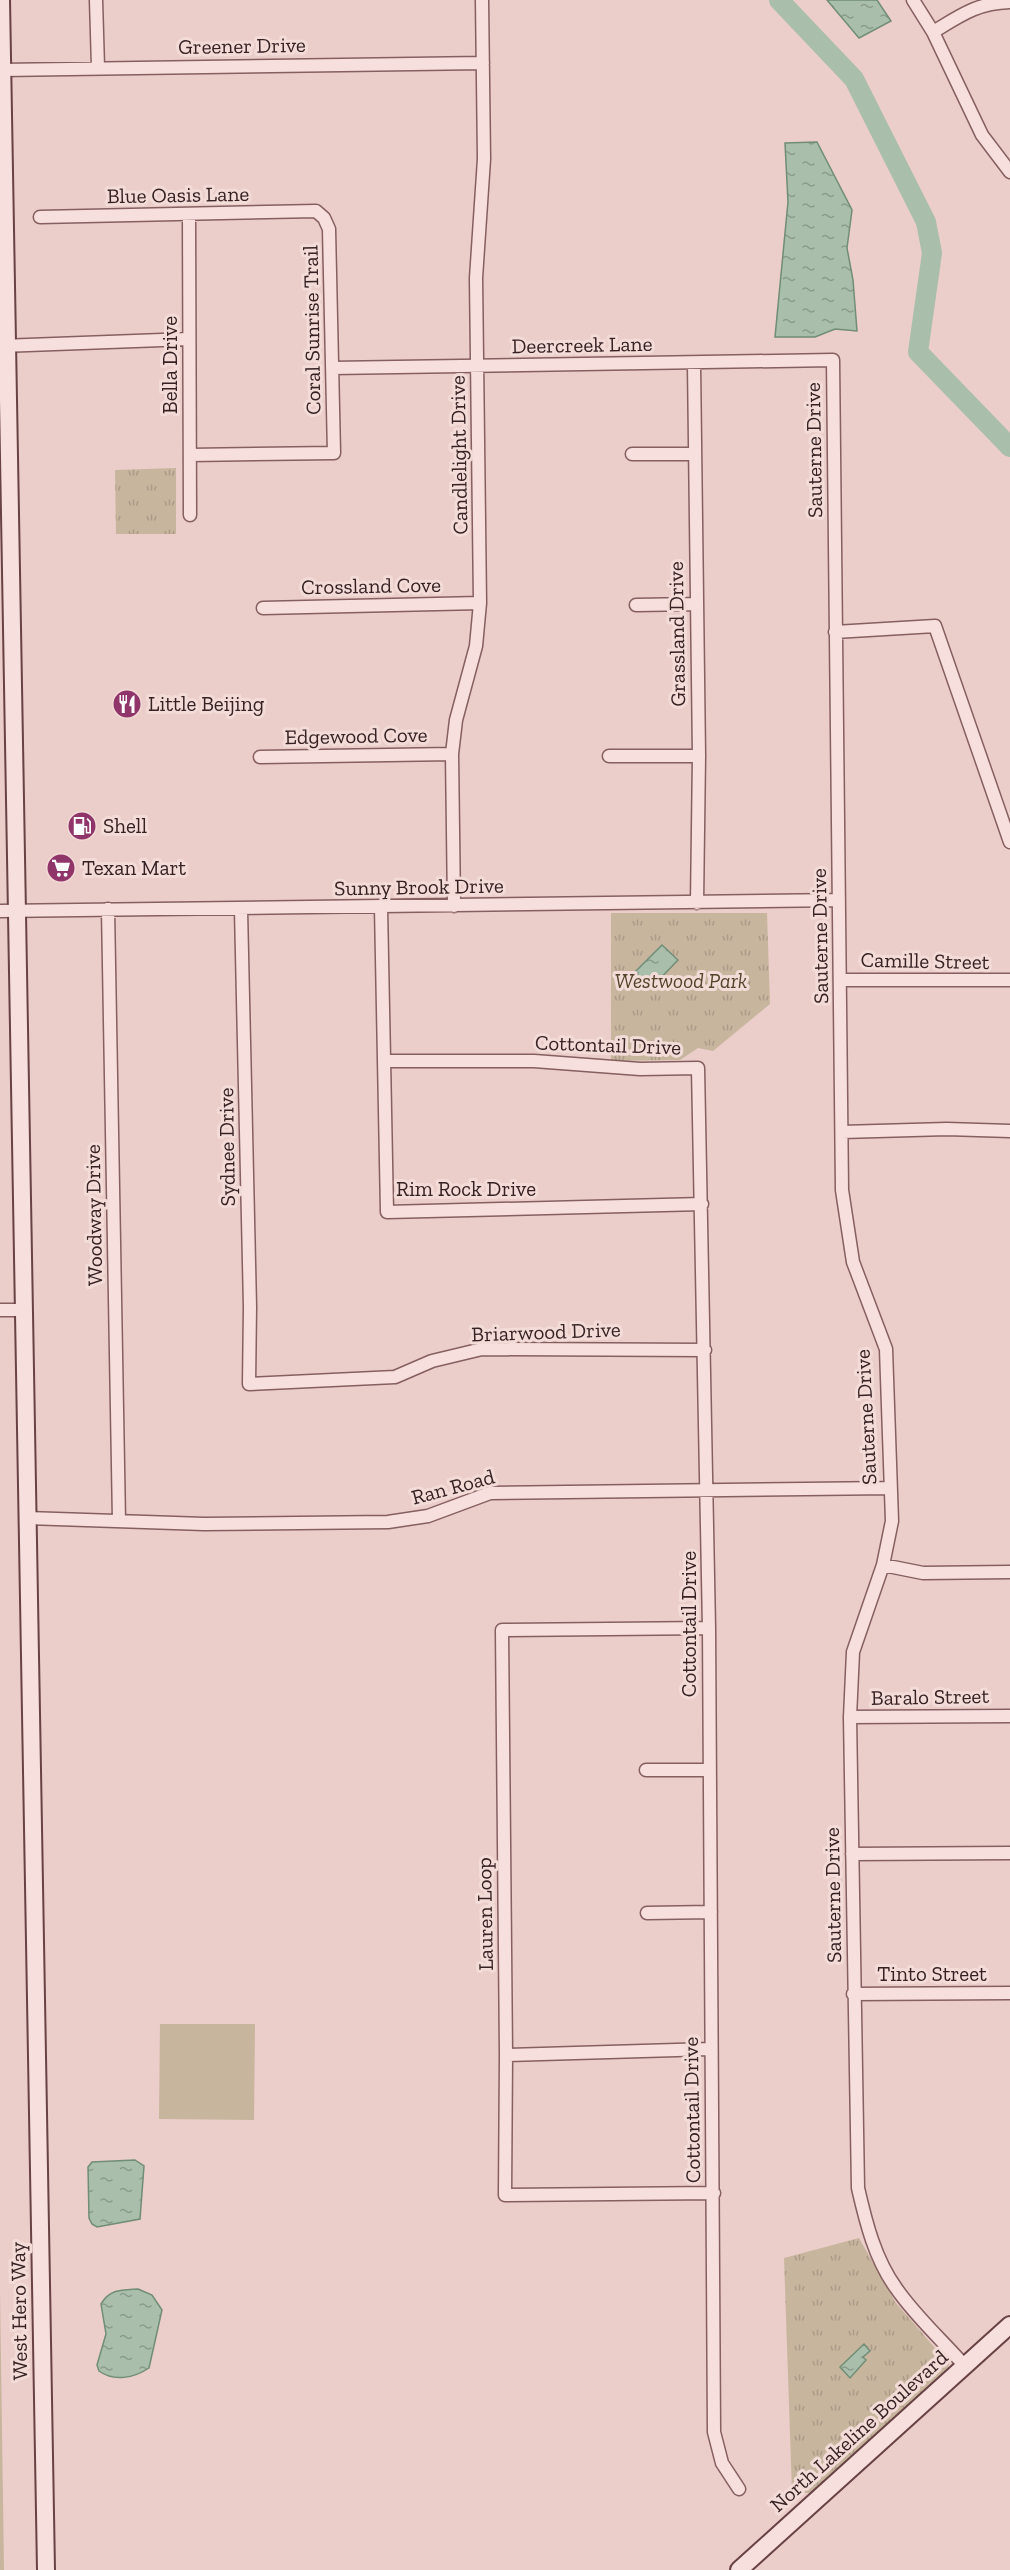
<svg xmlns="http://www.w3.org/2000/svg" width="1010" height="2570" viewBox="0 0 1010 2570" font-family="'Zilla Slab',serif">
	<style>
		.grass { fill: #c8b59e }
		.park { fill: url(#park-tufts) }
		.water { fill: url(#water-ripples); stroke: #708d76; stroke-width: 1.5 }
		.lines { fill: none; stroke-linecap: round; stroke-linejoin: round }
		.river { stroke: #a9bfac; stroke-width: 20 }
		.street-casing { stroke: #865f61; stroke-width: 15 }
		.secondary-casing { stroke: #684245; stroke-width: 20 }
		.street { stroke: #f6dfdc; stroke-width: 12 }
		.secondary { stroke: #f6dfdc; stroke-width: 16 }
		.labels { text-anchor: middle; stroke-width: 6; stroke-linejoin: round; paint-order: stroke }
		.street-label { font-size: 21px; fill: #372123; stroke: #f3dcd8 }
		.poi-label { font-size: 21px; fill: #372123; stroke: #f3dcd8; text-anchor: start }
		.park-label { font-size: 21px; font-style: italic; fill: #52452a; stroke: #f3dcd8 }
	</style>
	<defs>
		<pattern id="park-tufts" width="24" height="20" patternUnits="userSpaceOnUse" patternTransform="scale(1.5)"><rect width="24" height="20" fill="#c8b59e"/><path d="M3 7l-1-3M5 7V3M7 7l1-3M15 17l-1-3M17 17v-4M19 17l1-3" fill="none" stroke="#ac9b88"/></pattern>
		<pattern id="water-ripples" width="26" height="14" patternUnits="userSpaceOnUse" patternTransform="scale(1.5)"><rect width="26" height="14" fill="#a9bfac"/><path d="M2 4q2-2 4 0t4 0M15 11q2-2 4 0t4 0" fill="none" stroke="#8a9b8c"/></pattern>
	</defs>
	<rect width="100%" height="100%" fill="#ebcdc9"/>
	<path class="grass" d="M160,2024H255L254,2120L159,2119Z
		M0,2291L4,2570H0Z"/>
	<path class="park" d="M176,468V534H116L115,470Z
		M611,913H767L770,1004L713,1051L698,1048L680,1060L611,1061Z
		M859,2238L896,2303L949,2364L947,2370L813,2493H792L784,2258Z"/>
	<path class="water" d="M827,0H877L891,21L859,38Z
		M817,142L852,210L847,248L853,280L857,331L835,329L815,337H775L788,202L785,143Z
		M662,945L678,960L651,988L635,972Z
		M135,2160L144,2166L140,2219L97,2227L92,2224L89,2218L88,2167L92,2162Z
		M138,2289L152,2295L162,2310L149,2368C134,2378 114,2382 99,2371L97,2365L106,2334L101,2304C110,2289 121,2290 138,2289Z
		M864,2344L870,2351L863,2357L866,2360L850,2378L840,2367Z"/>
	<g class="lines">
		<path class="river" d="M779,0L854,79L926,222L932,253L918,352L1010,447"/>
		<g class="street-casing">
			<path id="street" d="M96,0L98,67
				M913,0L933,32L982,135L1010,172
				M933,32C961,15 977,3 1010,2
				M2,70L483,63
				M189,215L190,515
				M40,217L316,211L324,218L329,229L334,453L190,455
				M1,346L189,339
				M694,364L699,756L697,903
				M332,368L833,360L842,1190L853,1262L886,1349L892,1521L883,1565L853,1652L850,1717L858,2188C866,2223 875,2259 896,2288C915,2316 942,2340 964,2365
				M632,454H693
				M636,605L696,604
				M263,608L480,603
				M835,632L935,626L1010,842
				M609,756H699
				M260,757L452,754
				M454,906L452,754L456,720L476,646L480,603L476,278L484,159L482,0
				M381,907L387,1212L702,1204
				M108,909L119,1521
				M241,910L250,1307L249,1384L395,1377L432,1361L482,1349L705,1350
				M0,911L839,900
				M840,980H1010
				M384,1061H534L640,1069L698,1068L709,1628L714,2432L722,2463L739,2489
				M842,1132L947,1129L1010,1131
				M0,1310H25
				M27,1518L204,1524L388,1522L428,1516L490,1493L890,1488
				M883,1565L923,1573L1010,1572
				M709,1628L502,1630L506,2055L505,2195L714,2193
				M850,1717L1010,1716
				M646,1770H709
				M852,1854L1010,1853
				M647,1913L711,1912
				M853,1994L1010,1993
				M506,2055L710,2049"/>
		</g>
		<g class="secondary-casing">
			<path id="secondary" d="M1,0L46,2570
				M739,2570L1010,2325"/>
		</g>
		<use href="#street" class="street"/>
		<use href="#secondary" class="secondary"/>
	</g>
	<defs>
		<g id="restaurant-disc" transform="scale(1.5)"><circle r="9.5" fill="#8f3569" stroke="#f3dcd8"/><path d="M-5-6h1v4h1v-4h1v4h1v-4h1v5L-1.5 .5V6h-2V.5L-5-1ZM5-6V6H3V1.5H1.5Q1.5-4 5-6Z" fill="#fff"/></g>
		<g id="fuel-disc" transform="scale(1.5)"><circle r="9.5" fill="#8f3569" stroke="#f3dcd8"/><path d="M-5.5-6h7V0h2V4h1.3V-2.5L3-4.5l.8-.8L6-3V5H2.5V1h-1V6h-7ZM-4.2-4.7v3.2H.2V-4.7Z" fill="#fff"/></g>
		<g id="supermarket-disc" transform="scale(1.5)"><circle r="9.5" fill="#8f3569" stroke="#f3dcd8"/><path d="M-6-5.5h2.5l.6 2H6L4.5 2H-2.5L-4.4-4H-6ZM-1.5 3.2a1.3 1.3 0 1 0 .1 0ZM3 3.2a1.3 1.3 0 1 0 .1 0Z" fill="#fff"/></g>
	</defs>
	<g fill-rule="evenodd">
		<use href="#restaurant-disc" x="127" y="704"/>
		<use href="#fuel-disc" x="82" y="826"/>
		<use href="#supermarket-disc" x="61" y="868"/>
	</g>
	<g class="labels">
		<g class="street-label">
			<text transform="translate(242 46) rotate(-1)" y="7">Greener Drive</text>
			<text transform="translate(178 195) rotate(-1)" y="7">Blue Oasis Lane</text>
			<text transform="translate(312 330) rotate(-91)" y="7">Coral Sunrise Trail</text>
			<text transform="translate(582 345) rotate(-1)" y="7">Deercreek Lane</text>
			<text transform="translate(170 365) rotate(-90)" y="7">Bella Drive</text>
			<text transform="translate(814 450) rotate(-91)" y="7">Sauterne Drive</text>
			<text transform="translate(459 455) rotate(-91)" y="7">Candlelight Drive</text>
			<text transform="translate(371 586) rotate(-1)" y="7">Crossland Cove</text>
			<text transform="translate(677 634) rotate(-91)" y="7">Grassland Drive</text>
			<text transform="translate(356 736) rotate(-1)" y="7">Edgewood Cove</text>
			<text transform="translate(419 887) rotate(-1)" y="7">Sunny Brook Drive</text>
			<text transform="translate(820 936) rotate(-91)" y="7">Sauterne Drive</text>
			<text transform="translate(925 961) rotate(1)" y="7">Camille Street</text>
			<text transform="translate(608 1045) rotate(2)" y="7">Cottontail Drive</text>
			<text transform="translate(227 1147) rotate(-91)" y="7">Sydnee Drive</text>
			<text x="466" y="1196">Rim Rock Drive</text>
			<text transform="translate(94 1215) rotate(-91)" y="7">Woodway Drive</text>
			<text transform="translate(546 1332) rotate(-2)" y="7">Briarwood Drive</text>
			<text transform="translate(866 1417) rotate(-93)" y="7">Sauterne Drive</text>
			<text transform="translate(453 1487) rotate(-15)" y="7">Ran Road</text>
			<text transform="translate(689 1624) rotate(-90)" y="7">Cottontail Drive</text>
			<text transform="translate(930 1697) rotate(-1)" y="7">Baralo Street</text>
			<text transform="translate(833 1895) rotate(-91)" y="7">Sauterne Drive</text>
			<text transform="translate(485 1914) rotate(-91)" y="7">Lauren Loop</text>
			<text x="932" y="1981">Tinto Street</text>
			<text transform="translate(692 2110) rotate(-91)" y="7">Cottontail Drive</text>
			<text transform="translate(19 2311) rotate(-91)" y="7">West Hero Way</text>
			<text transform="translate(859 2431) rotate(-42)" y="7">North Lakeline Boulevard</text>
		</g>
		<g class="poi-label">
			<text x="148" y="711">Little Beijing</text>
			<text x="103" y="833">Shell</text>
			<text x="82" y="875">Texan Mart</text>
		</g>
		<g class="park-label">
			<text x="681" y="988">Westwood Park</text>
		</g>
	</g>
</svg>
